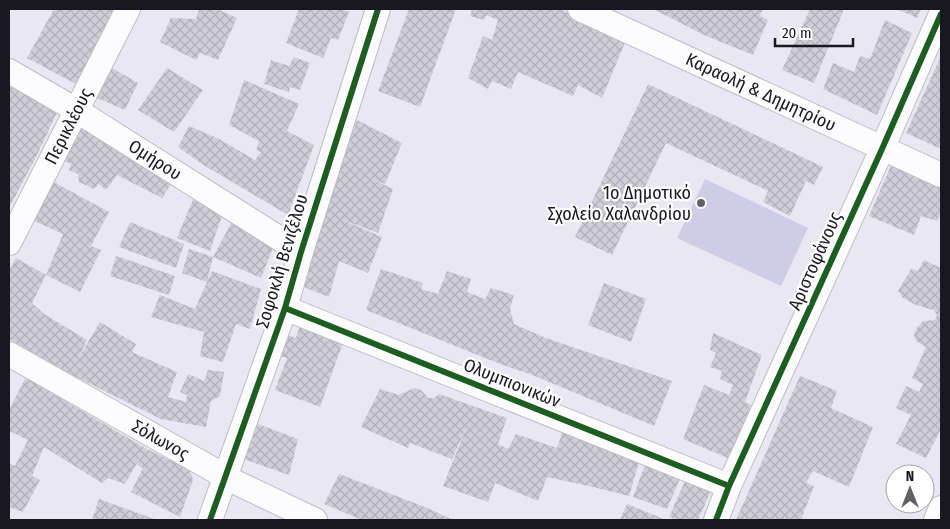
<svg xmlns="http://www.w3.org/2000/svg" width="950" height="529" viewBox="0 0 950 529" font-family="'Fira Sans Condensed',sans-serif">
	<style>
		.pitch { fill: #cfcce6 }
		.building { fill: url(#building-cross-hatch) }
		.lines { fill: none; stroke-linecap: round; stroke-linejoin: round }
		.minor-casing { stroke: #bdbcc5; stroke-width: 26 }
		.minor { stroke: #fcfbfd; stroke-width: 24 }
		.cycleway-casing { stroke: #fff; stroke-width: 9 }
		.cycleway { stroke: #1b5e20; stroke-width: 6 }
		.poi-dot { fill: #61606a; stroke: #fff; stroke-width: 2 }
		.labels { text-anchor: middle; stroke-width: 4.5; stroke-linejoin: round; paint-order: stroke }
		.street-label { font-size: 18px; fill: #191820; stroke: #fff }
		.poi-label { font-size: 18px; fill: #191820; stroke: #fff; text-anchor: end }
	</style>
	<defs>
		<pattern id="building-cross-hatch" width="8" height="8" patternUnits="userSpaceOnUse" patternTransform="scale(1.25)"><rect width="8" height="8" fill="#cfced8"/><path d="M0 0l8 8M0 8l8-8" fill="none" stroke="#b1b0b9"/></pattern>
	</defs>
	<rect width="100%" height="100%" fill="#e8e7f3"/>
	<path class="pitch" d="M705,179L808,228L781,286L677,238Z"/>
	<path class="building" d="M50,9H110L114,11L76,84L27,58L53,11Z
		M199,9H217L237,18L218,60L200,53L196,60L160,42L171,18L196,19Z
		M299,9H341L349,12L338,40L331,38L323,58L286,43Z
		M409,9H456L420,107L378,91Z
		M472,9H560L626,40L602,98L578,85L573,96L518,72L511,89L492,81L488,89L468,78L483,36L492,40L498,20L486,15L484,20L470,16Z
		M653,9H763L760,16L768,20L753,55L704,35Z
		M810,9H844L814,83L782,70Z
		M897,9H921L917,18Z
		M885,20L912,33L877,115L823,89L833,63L854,72L860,56L870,59Z
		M941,56V149L906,133Z
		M294,57L310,63L300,90L290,87L289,92L264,84L271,60L289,66Z
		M112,68L138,83L125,110L95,97Z
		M167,68L203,90L174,132L138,110Z
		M9,76L60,106L37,155L9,208Z
		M244,80L299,104L287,131L314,145L288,215L205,166L178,147L189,126L219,139L255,160L261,152L256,150L259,141L229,125Z
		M648,84L823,167L814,185L806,181L790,216L763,202L768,191L666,143L612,255L575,237Z
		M357,120L402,143L385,184L370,178L393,189L378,233L338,218L382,237L368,273L339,261L329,297L301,286L314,251L324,213Z
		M83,125L174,180L162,198L117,175L106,190L99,184L94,189L79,182L78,174L69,170L71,164L63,160Z
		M893,161L941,183V212L937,221L921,216L914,235L869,216Z
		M50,180L109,212L91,246L101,250L80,292L46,275L63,234L30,219Z
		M195,195L224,210L210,251L177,238Z
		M236,214L277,238L261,278L213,257Z
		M130,222L184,244L176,268L119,247Z
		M189,249L213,257L207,282L212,271L261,289L250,329L236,324L223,362L200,356L204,332L151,317L160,295L195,309L207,282L182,273Z
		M116,256L175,276L169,295L110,276Z
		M16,258L46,275L32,303L44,314L87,340L78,359L100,322L136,344L132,352L177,372L168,397L186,402L187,395L180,392L188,374L204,381L208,370L224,372L220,396L211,401L206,427L161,419L70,374L9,339V271Z
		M924,260L941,268V429L926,458L896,444L911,415L896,408L906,386L919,392L923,384L912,378L926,347L916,341L914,335L916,329L923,321L935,320L937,315L933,310L916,305L903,298L898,291L911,269L918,271Z
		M381,269L423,283L421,289L438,294L447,271L471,279L467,292L485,299L491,288L514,295L510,309L514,324L546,338L672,381L654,426L530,374L500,364L366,310Z
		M604,283L646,299L631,342L588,325Z
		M301,322L345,337L320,407L275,390L287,358L280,356L288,335L296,338Z
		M713,333L762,355L745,402L751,405L730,459L683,439L704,385L729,395L733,385L720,379L722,371L710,367L716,353L710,350Z
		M800,376L837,391L831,408L873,427L849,487L813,471L806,483L814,486L801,520H736Z
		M26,377L55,395L145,448L190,470L193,480L180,517L131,492L143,468L137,465L141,456L125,484L108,478L102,483L44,447L32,476L40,480L23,512L9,507V463L15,466L28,440L9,431V410Z
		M414,388L421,390L428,398H434L439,394L507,418L498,444L508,449L516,434L557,448L566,422L642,452L629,496L593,487L547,477L538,501L495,483L488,502L443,486L467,426L452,459L410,443L408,448L361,427L380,389L399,395Z
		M250,421L298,439L289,475L238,457Z
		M649,454L684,469L667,509L633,497Z
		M689,472L714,484L698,520H677L669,517Z
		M339,474L425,507L453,520H362L324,504Z
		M99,499L157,520H92Z
		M627,504L666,520H620Z"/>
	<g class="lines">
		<g class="minor-casing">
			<g id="minor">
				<path id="s1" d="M580,9L941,175"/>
				<path id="s2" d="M9,71L76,110L301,252"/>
				<path id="s3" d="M9,243L128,9"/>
				<path d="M285,308L729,486"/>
				<path id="s4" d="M9,354L235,482L315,520"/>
				<path d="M210,520L285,308L301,252L378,9"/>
				<path d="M716,520L729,486L882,149L941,14"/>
				<path d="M936,520L941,508"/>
			</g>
		</g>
		<use href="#minor" class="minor"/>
		<g class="cycleway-casing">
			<path id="cycleway" d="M285,308L729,486
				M210,520L285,308L301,252L378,9
				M716,520L729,486L882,149L941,14"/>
		</g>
		<use href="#cycleway" class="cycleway"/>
	</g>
	<circle class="poi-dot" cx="701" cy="203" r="5"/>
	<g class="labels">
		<g class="street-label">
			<text dy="6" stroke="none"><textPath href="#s1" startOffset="199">Καραολή &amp; Δημητρίου</textPath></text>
			<text dy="6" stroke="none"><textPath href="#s3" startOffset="131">Περικλέους</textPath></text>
			<text dy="6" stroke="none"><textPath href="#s2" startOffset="171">Ομήρου</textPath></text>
			<text transform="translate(282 261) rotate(-73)" y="6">Σοφοκλή Βενιζέλου</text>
			<text transform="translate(815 261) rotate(-66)" y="6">Αριστοφάνους</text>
			<text transform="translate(512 383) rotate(22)" y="6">Ολυμπιονικών</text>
			<text dy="6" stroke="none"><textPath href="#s4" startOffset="174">Σόλωνος</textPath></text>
		</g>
		<g class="poi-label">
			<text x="691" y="199">1ο Δημοτικό<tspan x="691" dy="21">Σχολείο Χαλανδρίου</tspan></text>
		</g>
	</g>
	<rect width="950" height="529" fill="none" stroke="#191820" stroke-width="20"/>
	<g transform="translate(910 489)"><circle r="24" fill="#ffffff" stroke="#a3a3a6"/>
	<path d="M0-4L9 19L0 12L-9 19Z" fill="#61606a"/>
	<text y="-8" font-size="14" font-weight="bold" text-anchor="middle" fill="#191820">N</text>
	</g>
	<path d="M775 38v8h78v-8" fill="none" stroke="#191820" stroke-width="2.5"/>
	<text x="782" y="38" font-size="15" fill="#191820" stroke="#ffffff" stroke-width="4" paint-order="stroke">20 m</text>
</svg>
